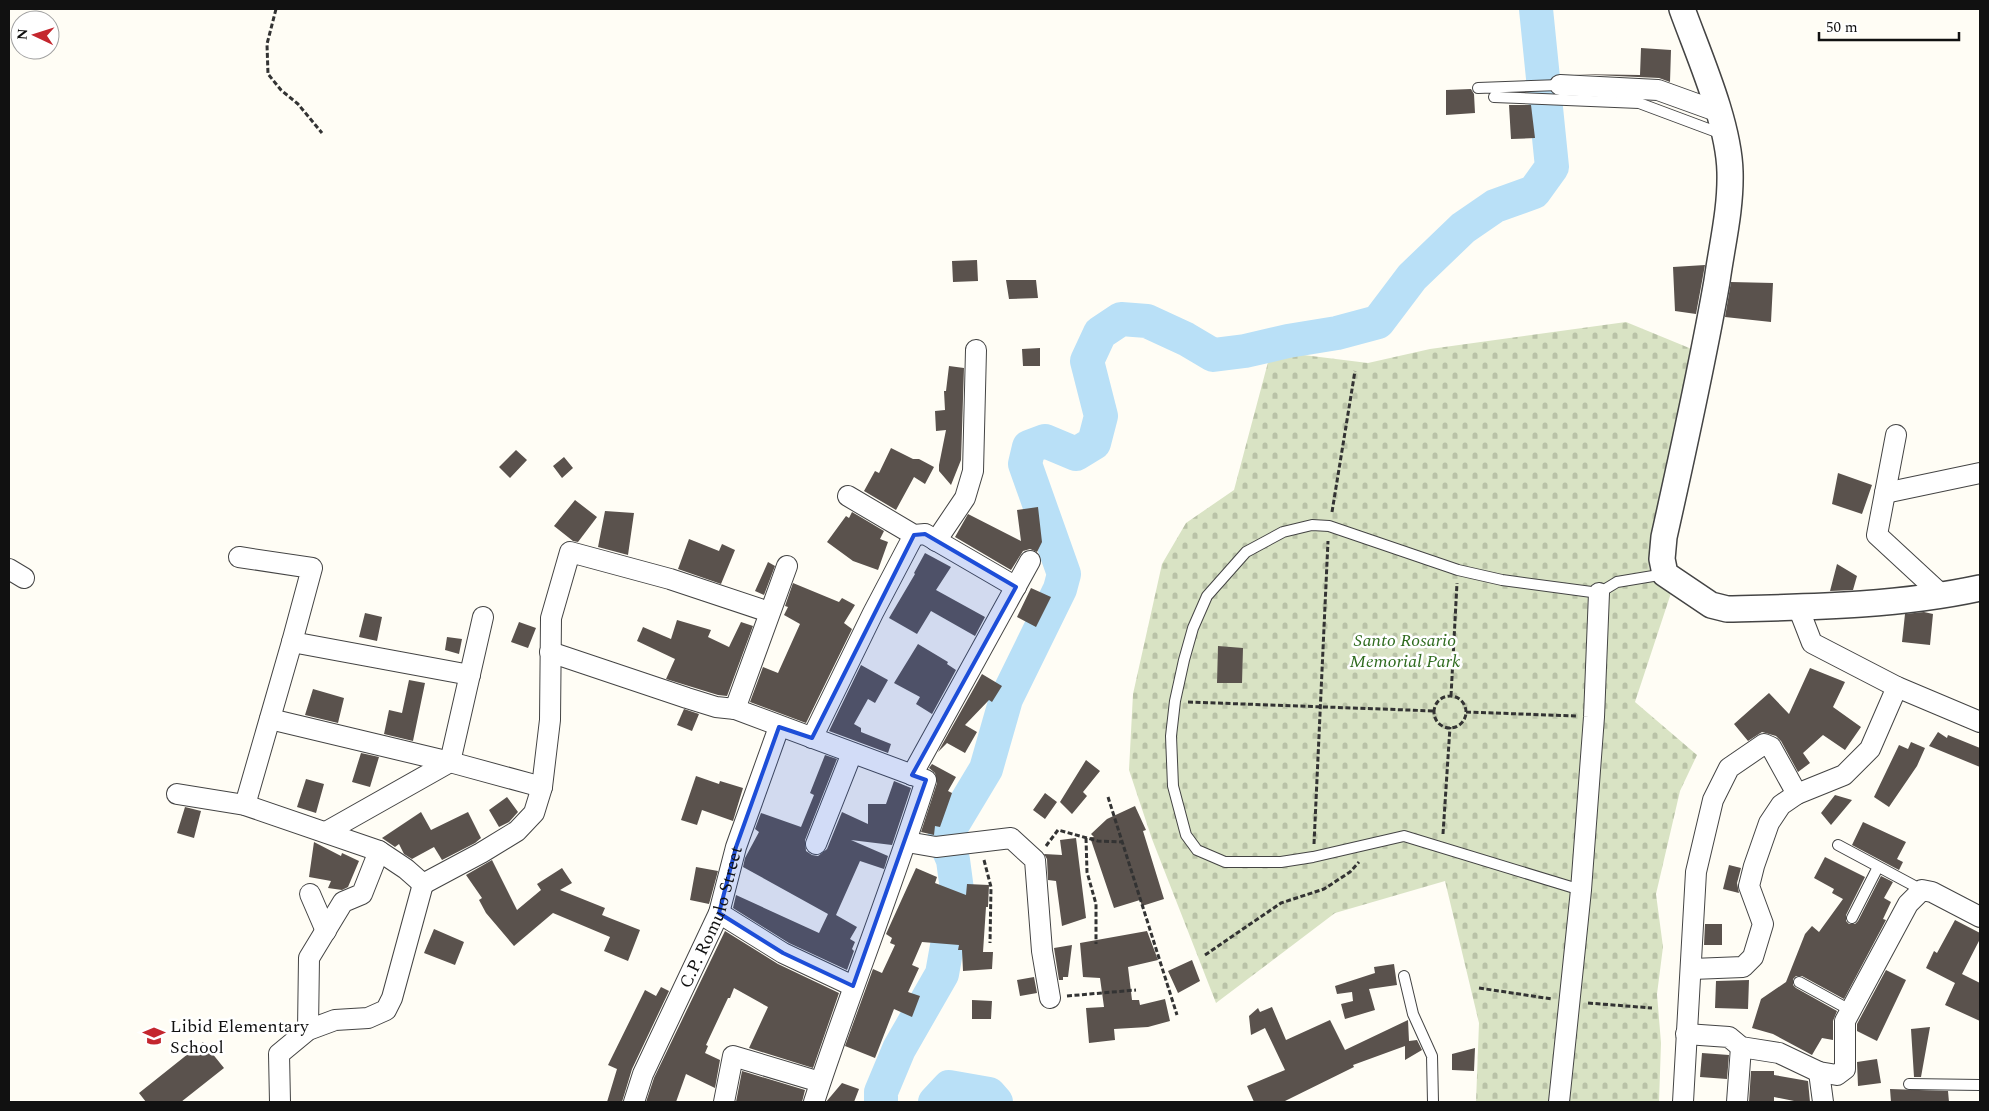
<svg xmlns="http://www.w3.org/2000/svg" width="1989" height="1111" viewBox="0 0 1989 1111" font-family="Spectral,serif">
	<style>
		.cemetery { fill: url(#cemetery-stones) }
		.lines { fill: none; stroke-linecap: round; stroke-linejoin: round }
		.river { stroke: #b9e0f7; stroke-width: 34 }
		.building { fill: #5a524d }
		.service-casing { stroke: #444; stroke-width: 12 }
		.minor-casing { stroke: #444; stroke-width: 22 }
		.tertiary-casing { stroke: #444; stroke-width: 28 }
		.path { stroke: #333; stroke-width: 3; stroke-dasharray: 5 2.5; stroke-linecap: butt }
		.service { stroke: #fff; stroke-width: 10 }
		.minor { stroke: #fff; stroke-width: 20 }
		.tertiary { stroke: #fff; stroke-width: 25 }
		.marked { fill: #1d4ed8; fill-opacity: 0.2; stroke: #1d4ed8; stroke-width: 4; stroke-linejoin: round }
		.labels { text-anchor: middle; stroke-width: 5; stroke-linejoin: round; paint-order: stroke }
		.park-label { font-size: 18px; font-style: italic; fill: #2f6b1f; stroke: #fff }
		.street-label { font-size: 18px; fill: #111; stroke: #fff }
		.poi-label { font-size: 18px; fill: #111; stroke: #fff; text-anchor: start }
	</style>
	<defs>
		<pattern id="cemetery-stones" width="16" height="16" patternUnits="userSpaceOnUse" patternTransform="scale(1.25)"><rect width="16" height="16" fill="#d9e3c4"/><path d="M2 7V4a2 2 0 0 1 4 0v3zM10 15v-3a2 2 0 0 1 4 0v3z" fill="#b9c2a7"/></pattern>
	</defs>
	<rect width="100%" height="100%" fill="#fffdf5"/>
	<path class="cemetery" d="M1626,322L1699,352L1649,568L1656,580L1672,590L1635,702L1697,755L1680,791L1656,894L1663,947L1657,994L1661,1043L1659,1102H1476L1479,1023L1445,881L1335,913L1216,1003L1152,839L1129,770L1133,694L1162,564L1186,523L1234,490L1271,351L1368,363L1430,349Z"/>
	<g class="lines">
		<path class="river" d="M881,1102V1092L899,1049L942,974L957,890L953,860L944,839L986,769L1006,699L1060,589L1064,574L1025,464L1029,447L1045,441L1076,454L1094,443L1101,416L1087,361L1100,333L1121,319L1147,321L1186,339L1213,355L1245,351L1288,341L1337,333L1378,322L1412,277L1463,228L1495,206L1534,192L1552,167L1536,9
			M935,1102L949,1087L989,1094L996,1102"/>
	</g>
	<path class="building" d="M1641,48L1671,50L1670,82L1659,78L1574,74L1640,75Z
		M1471,89L1474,94L1475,113L1446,115V90Z
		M1509,105H1531L1535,138L1511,139Z
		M977,260L978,281L953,282L952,261Z
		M1705,265L1696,314L1675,311L1673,267Z
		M1006,280H1036L1038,298L1009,299Z
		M1731,282L1773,283L1771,322L1725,317Z
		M1040,348V366H1023L1022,349Z
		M949,366L964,368L961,460L951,485L939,471V465L946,430L936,431L935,411L945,410L944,391H946Z
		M891,448L913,459H919L934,467L925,484L914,477L896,510L864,491L875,471L879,473Z
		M516,450L527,460L510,478L499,467Z
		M564,457L573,468L562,478L553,466Z
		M1838,473L1872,485L1862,514L1832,504Z
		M575,500L597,517L578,542L573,541L554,526Z
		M1038,507L1042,542L1037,552L1030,549L1023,551L1011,570L955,537L968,514L1021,541L1017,510Z
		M605,511L634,513L628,555L598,547Z
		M852,512L884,531L880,539L888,542L878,570L853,561L827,542L846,516L849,518Z
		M689,539L719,551L722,544L735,550L721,584L678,569Z
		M925,553L951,567L936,590L985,617L975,636L931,611L917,634L889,618L915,574L914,573Z
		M768,562L775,566L764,595L755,591Z
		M1837,564L1857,576L1853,590L1830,591Z
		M793,583L839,602L842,598L855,605L844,623L852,629L806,723L750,702L763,667L778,673L800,624L784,615L788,607L785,606Z
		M1031,588L1051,597L1036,627L1017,617Z
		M1924,612L1933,614L1930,645L1902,642L1905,614Z
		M365,613L382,617L377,641L359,637Z
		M677,620L711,630L708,637L729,647L741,622L753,626L727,696L718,695L666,679L675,659L637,641L643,627L671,639Z
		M519,622L536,628L528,648L511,642Z
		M447,637L462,639L459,654L445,650Z
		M918,644L948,662L947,664L956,670L932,714L916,704L920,697L894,683Z
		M1218,646L1243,648L1242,683H1217Z
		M861,665L888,680L875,703L868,699L854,724L861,728V732L891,744L888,753L829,731Z
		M1810,668L1845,682L1833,707L1861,727L1845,750L1823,735L1803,753L1810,763L1798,772L1781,741L1776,736L1762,732L1748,741L1734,724L1769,693L1789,714Z
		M982,674L1002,686L992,702L989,700L965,725L977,732L965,753L947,743L938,752Z
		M409,680L425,683L413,741L384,734L389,710L402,713Z
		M313,689L344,698L338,723L305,715Z
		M684,709L699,714L692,731L677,725Z
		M1938,732L1947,738L1948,735L1980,748V767L1929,746Z
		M1911,742L1925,748L1917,766L1889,807L1874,797L1899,745L1908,749Z
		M361,753L379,757L370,787L352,782Z
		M825,755L837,759L805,840L806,851L812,855L818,856L827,849L842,812L868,824V804H886L894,781L911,788L892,845L851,840L888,856L884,869L860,861L836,915L857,927L850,939L855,942L852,949L854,951L847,970L789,943L733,908L736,895L819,933L828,914L743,867L745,858L759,832L755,829L761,813L801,827L814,795L810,793Z
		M1086,760L1100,771L1083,792L1087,796L1072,814L1060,802Z
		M932,764L956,777L948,791L952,793L940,827L935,826L934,835L921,832L937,783L935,773L929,768Z
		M696,776L719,784L720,781L743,788L733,821L702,810L697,825L681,820Z
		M306,779L324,784L316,813L297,807Z
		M1045,793L1057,802L1045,819L1033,810Z
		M1835,795L1852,800L1831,825L1821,813Z
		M507,797L518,812L509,822L499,827L489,810Z
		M1135,806L1146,830L1143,831L1164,899L1142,906L1140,900L1114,908L1090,837H1094L1091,834L1107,819Z
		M185,807L201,811L194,838L177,833Z
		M421,812L431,830L468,812L481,838L475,843L442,860L434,847L412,859L404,854L399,844L395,847L382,838Z
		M1863,822L1906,842L1897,859L1903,862L1899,870L1852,845Z
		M1076,838L1086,918L1062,926L1056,881L1048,880L1047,859L1044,854L1062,855L1060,840Z
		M314,842L341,856L342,853L359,861L348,887L342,890L328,888L331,881L309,877Z
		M1825,857L1865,877L1846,915V921L1849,924H1855L1858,921L1881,876L1893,882L1884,898L1891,902L1883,919L1886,920L1844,999L1802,976H1796L1793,979V985L1796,988L1837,1011L1833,1021V1040L1822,1038L1812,1055L1773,1034L1752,1028L1761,999L1786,982L1805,934L1812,926L1819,932L1843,899L1832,893L1834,889L1814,878Z
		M492,860L517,910L541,890L537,884L562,868L572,883L560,890L605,908L602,915L640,930L628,961L604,951L610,937L553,913L514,946L486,913L479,900L482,898L466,875Z
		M1729,865L1741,868L1737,883L1739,893L1723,889Z
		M696,867L718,871L709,904L690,900Z
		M916,868L937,877L935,883L966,895L967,884L989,885L988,907H986L983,952H993L992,969L963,971L962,950H958L959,945L922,942L912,965L919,968L908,992L920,996L912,1017L894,1009L875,1058L845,1046L873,969L882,973L895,945L890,943L892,938L886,934Z
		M1955,920L1980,933V939L1962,974L1980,983V1021L1945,1005L1955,983L1926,968L1934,951L1937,953Z
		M1705,924H1722V945H1704Z
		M434,929L464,942L455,965L424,953Z
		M725,931L778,964L839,993L813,1068L749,1048L768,1007L734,988L730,998H728L706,1045L708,1046L705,1053L720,1060L715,1088L686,1074L676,1102H646L654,1078Z
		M1147,931L1158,960L1128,967L1132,1000H1139L1140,1005L1165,999L1170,1021L1148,1027L1114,1029L1115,1040L1089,1043L1086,1008L1104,1007L1100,978L1083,977L1080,943Z
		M1072,945L1068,977H1063V980H1059L1054,948Z
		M1192,960L1200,981L1178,993L1168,971Z
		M1394,964L1397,985L1369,989L1375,1010L1345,1019L1341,1004L1353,1001L1352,992L1337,994L1335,986L1375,973L1374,967Z
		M1886,970L1906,980L1877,1041L1857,1031V1024Z
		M1034,977L1037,993L1020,996L1017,980Z
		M1749,980L1748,1009L1715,1008L1716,981Z
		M661,987L669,991L632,1069L622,1102H607L617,1069L608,1065L645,990L656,996Z
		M972,1000L992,1001L991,1019H972Z
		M1272,1007L1286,1040L1330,1020L1345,1050L1408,1020L1409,1041L1417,1040L1422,1050L1405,1060V1046L1353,1065L1354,1067L1283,1102H1254L1247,1086L1285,1070L1265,1028L1251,1035L1249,1016L1258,1008L1260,1012Z
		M1930,1027L1921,1077H1914L1911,1029Z
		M203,1042L224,1068L181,1102H146L139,1093Z
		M1475,1048L1474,1071L1452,1070V1054Z
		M1702,1053L1729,1055L1727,1079L1700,1077Z
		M1877,1059L1881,1083L1858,1086L1857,1062Z
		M742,1071L805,1090L802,1102H736Z
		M1751,1071H1774V1075L1808,1081L1810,1102H1799L1774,1097V1102H1749Z
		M842,1083L859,1089L854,1102H826Z
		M1890,1089L1948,1091L1949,1102H1891Z"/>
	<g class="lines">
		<g class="service-casing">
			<path id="service" d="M1478,88L1560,85
				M1494,97L1639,103L1722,134
				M1838,845L1922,890
				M1581,890L1404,836L1313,857L1281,862H1225L1197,850L1186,835L1173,786L1171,736L1175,701L1184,660L1193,628L1207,596L1246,552L1283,532L1312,525L1329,526L1458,570L1502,580L1599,593L1617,582L1665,574
				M1852,918L1878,867
				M1404,976L1413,1014L1432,1056L1433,1102
				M1799,982L1850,1010
				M1909,1084L1980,1085"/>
		</g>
		<g class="minor-casing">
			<g id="minor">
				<path d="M1560,85L1658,90L1719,112"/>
				<path d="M1896,435L1877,535L1943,596"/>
				<path d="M1885,493L1980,473"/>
				<path d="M848,496L914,535L925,534L1016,587"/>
				<path d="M936,541L965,498L973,471L976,350"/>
				<path d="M239,557L312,568L292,642L245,805"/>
				<path d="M9,569L24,578"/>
				<path d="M1798,607L1812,643L1897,687L1980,722"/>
				<path d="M292,642L470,675"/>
				<path d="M550,652L687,698L716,707L735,709L926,780C892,889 849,994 814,1102"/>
				<path d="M735,709L787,566"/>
				<path d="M270,719L450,762L542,787"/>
				<path d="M812,738L873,613L914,535"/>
				<path d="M912,775L1030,561"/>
				<path d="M177,794L245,805L379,851L406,869L423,884"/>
				<path d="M326,832L450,762L483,617"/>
				<path d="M907,842L936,847L1011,838L1035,860L1042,951L1050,998"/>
				<path d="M816,844L852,753"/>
				<path d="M423,884L481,853L517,831L534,813L542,787L550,720L551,618L570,552L670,579L769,612"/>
				<path d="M310,894L326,931"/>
				<path d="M719,913L783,953L853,986"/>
				<path d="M1692,969L1743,967L1753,957L1763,924L1749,886L1754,866L1769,823L1781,805L1797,794L1844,775L1870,749L1897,687"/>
				<path d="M308,1030L309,958L343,902L362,894L379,851"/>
				<path d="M1686,1034L1729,1037L1741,1047L1779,1053L1819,1072L1837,1075L1845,1069V1021L1908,904L1922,890L1932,892L1980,917"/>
				<path d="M1819,1072L1823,1102"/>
				<path d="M280,1102L279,1054L308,1030L335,1020L368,1018L386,1010L392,998L423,884"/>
				<path id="s1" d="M634,1102L643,1074L719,913L736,847L779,727"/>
				<path d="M724,1102L733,1056L820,1082"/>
				<path d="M1559,1102L1581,890L1594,717L1599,593"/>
				<path d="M1683,1102L1696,872L1713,800L1729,768L1764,744L1771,747L1797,794"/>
				<path d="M1737,1102L1741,1047"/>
			</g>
		</g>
		<g class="tertiary-casing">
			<path id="tertiary" d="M1682,9C1699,56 1729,123 1730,172C1731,209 1722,245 1717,281C1702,367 1683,452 1664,537L1662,559L1665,574L1711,605L1727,609C1812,607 1897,606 1980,588"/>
		</g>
		<path class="path" d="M276,9L267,44L268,74L281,90L298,104L322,133
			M1332,512L1355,371
			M1451,696L1457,583
			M1434 712a16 16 0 1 1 32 0a16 16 0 1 1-32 0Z
			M1188,702L1435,711
			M1466,712L1576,716
			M1108,797L1177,1015
			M1443,834L1450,727
			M1086,838L1087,872L1096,904V944
			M1314,844L1328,541
			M1046,846L1058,830L1098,841L1122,842
			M984,860L991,887L990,943
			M1205,955L1281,903L1324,889L1350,872L1359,862
			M1479,988L1552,999
			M1067,996L1136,990
			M1588,1003L1652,1008"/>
		<use href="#service" class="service"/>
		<use href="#minor" class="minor"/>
		<use href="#tertiary" class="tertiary"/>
	</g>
	<path class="marked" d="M925,534L1016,587L912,775L926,780L853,986L783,953L719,913L736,847L779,727L812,738L914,535Z"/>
	<defs>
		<g id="school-bare" transform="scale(1.725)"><path d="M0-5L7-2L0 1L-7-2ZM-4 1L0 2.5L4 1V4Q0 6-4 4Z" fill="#c4262e" stroke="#fff" stroke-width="2.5" paint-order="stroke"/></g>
	</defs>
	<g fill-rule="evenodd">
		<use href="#school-bare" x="154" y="1036"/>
	</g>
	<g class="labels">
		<g class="park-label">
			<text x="1405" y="646">Santo Rosario<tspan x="1405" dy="21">Memorial Park</tspan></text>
		</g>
		<g class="street-label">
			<text dy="6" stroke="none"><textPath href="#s1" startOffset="201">C.P. Romulo Street</textPath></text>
		</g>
		<g class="poi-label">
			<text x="170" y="1032">Libid Elementary<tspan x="170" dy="21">School</tspan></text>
		</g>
	</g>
	<rect width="1989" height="1111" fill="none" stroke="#111111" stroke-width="20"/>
	<g transform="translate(35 35) rotate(274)"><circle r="24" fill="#ffffff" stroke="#a0a0a0"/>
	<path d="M0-4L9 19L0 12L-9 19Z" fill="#c4262e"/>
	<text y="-8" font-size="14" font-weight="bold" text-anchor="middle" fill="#111111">N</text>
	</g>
	<path d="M1819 32v8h140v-8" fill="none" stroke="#111111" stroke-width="2.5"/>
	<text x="1826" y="32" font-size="15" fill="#111111" stroke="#ffffff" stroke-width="4" paint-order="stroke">50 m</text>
</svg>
